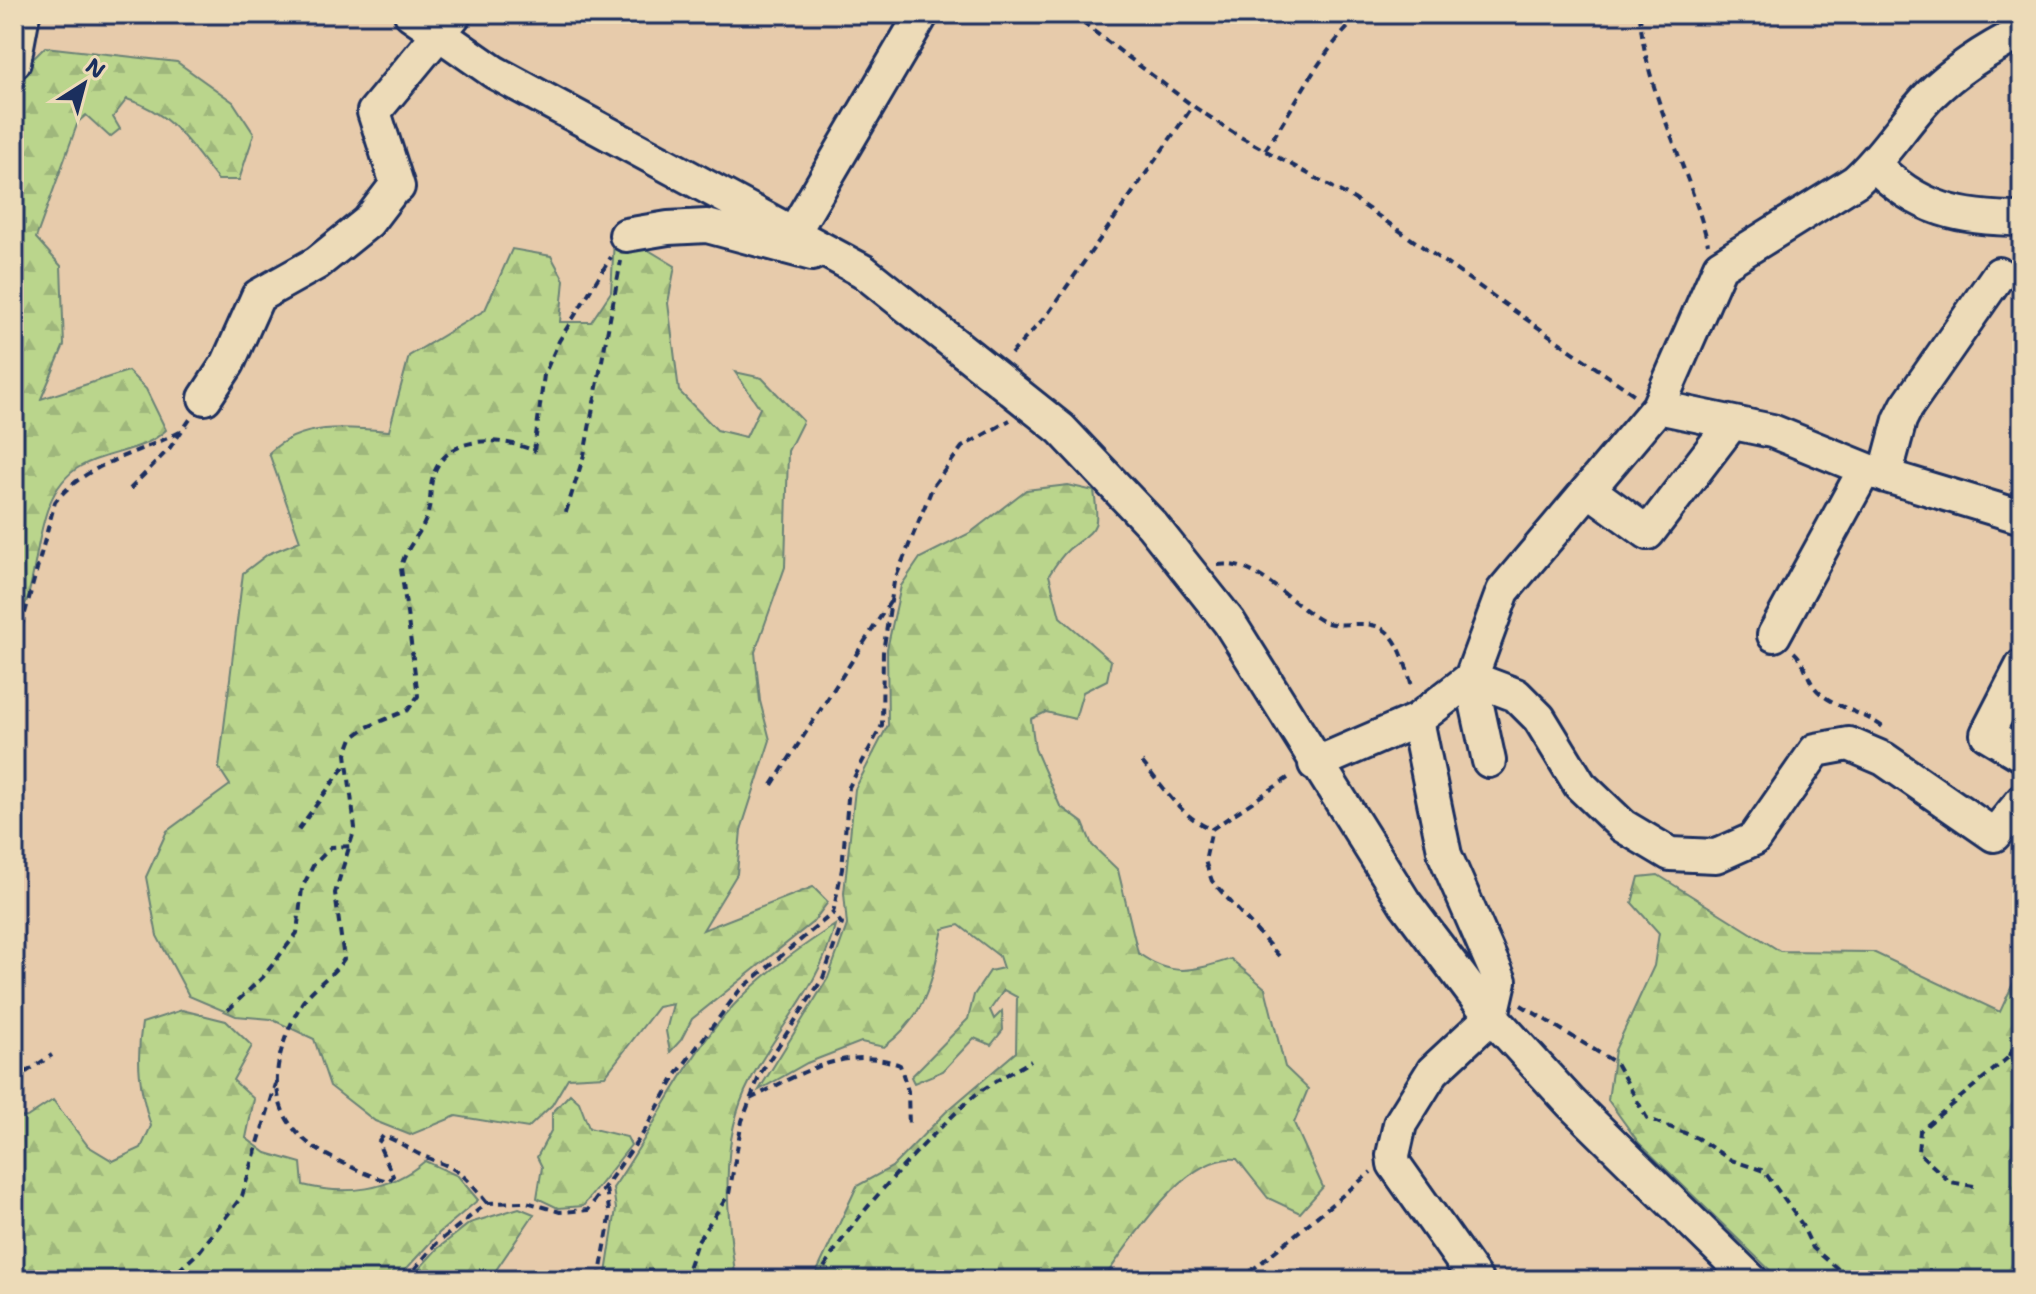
<svg xmlns="http://www.w3.org/2000/svg" width="2036" height="1294" viewBox="0 0 2036 1294" font-family="'Shantell Sans',sans-serif">
	<style>
		.forest { fill: url(#forest-firs); stroke: #6a8275; stroke-width: 2 }
		.lines { fill: none; stroke-linecap: round; stroke-linejoin: round }
		.minor-casing { stroke: #1b2f5e; stroke-width: 38 }
		.path { stroke: #1b2f5e; stroke-width: 4; stroke-dasharray: 8 6; stroke-linecap: butt }
		.minor { stroke: #eddbb8; stroke-width: 32 }
	</style>
	<defs>
		<pattern id="forest-firs" width="22" height="20" patternUnits="userSpaceOnUse" patternTransform="scale(2)"><rect width="22" height="20" fill="#bad58c"/><path d="M5 1l3.5 6h-7zM16 11l3.5 6h-7z" fill="#9fb77b"/></pattern>
	</defs>
	<rect width="100%" height="100%" fill="#e7cbab"/>
	<filter id="ink" filterUnits="userSpaceOnUse"><feTurbulence type="fractalNoise" baseFrequency=".0125" numOctaves="2"/><feDisplacementMap in="SourceGraphic" scale="16" xChannelSelector="R" yChannelSelector="G"/><feConvolveMatrix kernelMatrix="1 2 1 2 8 2 1 2 1" color-interpolation-filters="sRGB"/></filter>
	<g filter="url(#ink)">
		<path class="forest" d="M45,47L177,62L233,102L254,134L239,180H218C189,143 173,114 127,99L113,117L120,129L110,137L86,115L78,122L36,238L61,266L64,345L41,399L128,371L146,389L166,430C143,452 108,451 81,466C37,490 40,558 27,600C23,609 18,619 14,628V101L20,72Z
			M614,240L640,245L675,266L668,303L679,391L717,430L746,437L760,408L735,372L762,378L803,421L788,451L785,567L755,652L760,701L770,740L741,830L737,874L703,930L813,887L828,902L813,922L692,1019L681,1040L670,1052L666,1031L673,1004L658,1007L605,1076L568,1078L552,1105L528,1128L456,1116L410,1135L375,1121L330,1086L314,1039L271,1019L236,1016L189,996L157,936L146,877L167,831L230,785L219,768L243,573L268,554L300,541L269,453C300,422 348,427 389,431L409,356L485,310L512,249L551,256L564,280L560,322H591L611,292Z
			M1068,485L1094,491C1100,531 1097,527 1069,549C1061,556 1054,567 1049,575L1060,617L1111,661L1107,680L1083,692L1075,719L1046,712L1031,719L1035,749L1060,806L1083,823L1092,845L1118,870L1138,953C1172,978 1193,971 1231,959L1265,988L1285,1067L1308,1089L1294,1123L1323,1187L1300,1213L1268,1198L1237,1159C1185,1154 1137,1233 1109,1271L1111,1280H813L857,1186L892,1167L946,1112L1016,1052L1017,997L1004,990L990,1010L994,1019L1002,1011L1003,1030L991,1045L974,1038L943,1071L914,1083L911,1077L968,1019L974,995L990,971L1003,968L999,956L959,925L943,929C932,980 928,1014 884,1047L861,1042L807,1063L759,1090L828,978L847,925L844,893L855,789L888,725L887,649L901,586L920,558L970,533L1026,490Z
			M1658,875L1780,951L1873,952L2000,1012L2022,964V1280H1780L1639,1143L1608,1100L1615,1050L1654,966L1659,933L1632,903L1639,877Z
			M835,925C821,985 778,1027 750,1081C718,1142 727,1215 736,1280H605L616,1209L613,1188C654,1129 685,1058 734,1005C763,974 799,948 835,925Z
			M182,1010L226,1021L252,1046L233,1080L254,1099L246,1138L266,1153L301,1163L303,1185C346,1196 390,1191 425,1161L458,1176L478,1200L439,1233L396,1280H14V1118L27,1117L53,1100L88,1146L113,1161L141,1148L151,1126C139,1089 136,1060 142,1023Z
			M570,1094L579,1102L589,1128L627,1137L631,1145L583,1206L558,1208L537,1198L542,1167L537,1157L552,1129V1113Z
			M519,1208L534,1214L496,1270L509,1280H409L437,1249L470,1223Z"/>
		<g class="lines">
			<g class="minor-casing">
				<path id="minor" d="M411,14L494,72L863,271L1061,429L1152,525L1229,622L1405,903L1484,1008L1571,1103L1751,1280
					M14,62L23,14
					M1874,164C1917,210 1962,219 2022,219
					M398,187L374,112L455,14
					M794,232L922,14
					M626,235L668,228L707,226L812,254
					M205,398L228,363L258,296L317,263L368,222L397,184
					M1658,407L1772,431L1873,472L2022,517
					M1885,476L1900,420L1907,406L1999,274
					M1589,490L1648,533L1732,423
					M1774,635L1865,469
					M2022,666L1987,734L2022,755
					M1471,678L1516,695L1539,718L1580,785L1623,826L1670,854L1716,856L1754,839L1816,750L1849,744L1884,759L1994,835L2022,801
					M1471,678L1489,761
					M1315,764L1417,720
					M1476,1280L1394,1164L1393,1155L1400,1124L1433,1071L1492,1016L1500,981L1445,855L1417,720L1471,678L1503,591L1658,407L1720,266L1856,181C1885,155 1904,122 1930,95C1957,68 1988,49 2022,32"/>
			</g>
			<path class="path" d="M1071,14L1193,106L1237,135L1354,199L1635,395
				M1640,14C1644,91 1690,168 1708,244
				M1265,150C1297,104 1319,51 1362,14
				M1011,354L1047,315L1193,106
				M130,489L169,449L191,418
				M566,512L584,455L621,261
				M1218,565C1256,560 1289,602 1320,620C1340,631 1368,616 1387,632C1402,645 1407,671 1413,689
				M1794,652C1808,665 1806,682 1821,694C1838,708 1864,713 1883,727
				M14,654L55,502C86,463 137,454 180,432
				M1142,762C1163,787 1180,816 1211,829
				M772,785L890,602
				M298,830L346,764
				M1279,956L1212,881L1205,861L1212,829L1291,776
				M1521,1005L1616,1063L1647,1118L1697,1138L1731,1160L1764,1171L1801,1223L1813,1248L1851,1280
				M228,1010L263,977L297,933L302,888L313,866L331,847L352,846
				M2010,1056L2022,1020
				M14,1080L52,1055
				M750,1099C798,1075 845,1044 900,1065L908,1091L909,1128
				M1974,1186L1950,1182L1918,1152L1920,1131L2010,1056L2022,1069
				M487,1203C461,1171 460,1170 423,1156C409,1150 398,1140 383,1136L378,1143L393,1176L389,1181C373,1178 358,1170 343,1163C268,1131 262,1077 299,1008C309,989 332,977 344,959L335,893L355,828L346,754L352,738L367,727L408,710L418,696L401,568C405,548 419,537 426,519C432,504 429,490 433,476C446,434 502,436 534,451L544,375L559,341L611,257
				M1251,1271L1263,1280
				M168,1280L199,1252L242,1196L276,1084
				M405,1280L436,1244L487,1203L527,1202L560,1212L588,1210L642,1135L676,1075L739,991L833,913L842,869L849,787L882,725L883,652L894,582L933,486L962,447L1010,420
				M599,1280L610,1218L606,1188
				M684,1280L697,1242L729,1194L742,1121L760,1074L823,978L842,924L833,913
				M818,1280C841,1228 929,1136 973,1097C990,1083 1012,1072 1031,1061
				M1240,1280L1371,1172"/>
			<use href="#minor" class="minor"/>
		</g>
	</g>
	<rect width="2036" height="1294" fill="none" stroke="#eddbb8" stroke-width="48"/>
	<rect x="24" y="24" width="1988" height="1246" fill="none" stroke="#1b2f5e" stroke-width="3" filter="url(#ink)"/>
	<g transform="translate(84 84) rotate(36)" stroke="#eddbb8" stroke-width="6" paint-order="stroke">
	<path d="M0-6L14 30L0 20L-14 30Z" fill="#1b2f5e"/>
	<text y="-12" font-size="22" font-weight="bold" text-anchor="middle" fill="#1b2f5e">N</text>
	</g>
</svg>
